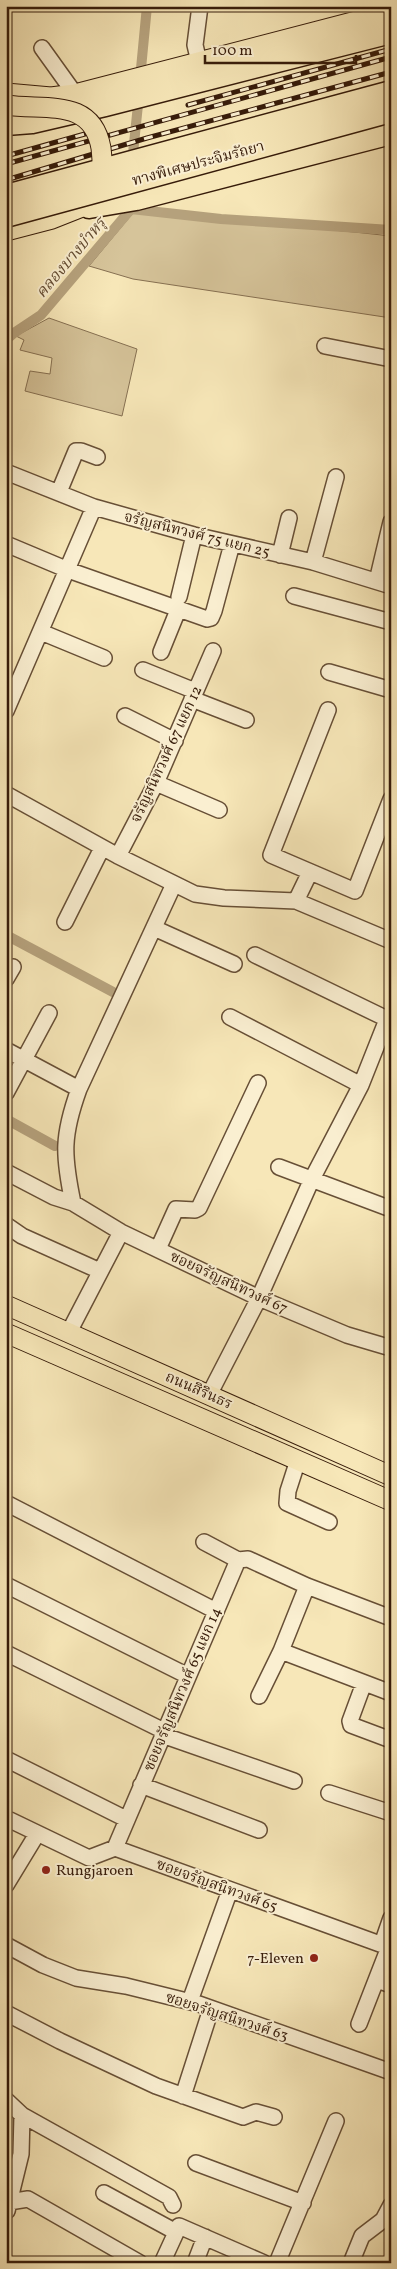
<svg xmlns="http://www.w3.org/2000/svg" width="397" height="2269" viewBox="0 0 397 2269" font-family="Vollkorn,'Noto Serif Thai',serif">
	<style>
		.green { fill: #d6c49a; stroke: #867052 }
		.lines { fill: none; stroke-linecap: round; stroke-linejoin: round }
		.canal { stroke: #b6a27d; stroke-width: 10 }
		.minor-casing { stroke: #674f36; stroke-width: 18 }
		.major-casing { stroke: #371c0a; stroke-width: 21 }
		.highway-casing { stroke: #371c0a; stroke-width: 25 }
		.minor { stroke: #faefd1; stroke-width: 15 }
		.major { stroke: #f7e7b8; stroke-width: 19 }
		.highway { stroke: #f7e7b8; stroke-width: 22 }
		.rail-casing { stroke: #371c0a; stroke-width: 5 }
		.rail { stroke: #faefd1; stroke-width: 3; stroke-dasharray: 9; stroke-linecap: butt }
		.major-bridge-casing { stroke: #371c0a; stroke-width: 21; stroke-linecap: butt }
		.highway-bridge-casing { stroke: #371c0a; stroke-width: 25; stroke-linecap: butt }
		.major-bridge { stroke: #f7e7b8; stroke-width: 19 }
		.highway-bridge { stroke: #f7e7b8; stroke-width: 22 }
		.poi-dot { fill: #8f2418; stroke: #faefd1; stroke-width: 2 }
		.labels { text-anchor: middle; stroke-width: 4; stroke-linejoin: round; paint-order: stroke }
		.street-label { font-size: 15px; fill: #371c0a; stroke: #faefd1 }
		.poi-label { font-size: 15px; fill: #371c0a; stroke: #faefd1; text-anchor: start }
		.water-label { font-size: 16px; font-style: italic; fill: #634b32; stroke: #faefd1 }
	</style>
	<rect width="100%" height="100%" fill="#f7e7b8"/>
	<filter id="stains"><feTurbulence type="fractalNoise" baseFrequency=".004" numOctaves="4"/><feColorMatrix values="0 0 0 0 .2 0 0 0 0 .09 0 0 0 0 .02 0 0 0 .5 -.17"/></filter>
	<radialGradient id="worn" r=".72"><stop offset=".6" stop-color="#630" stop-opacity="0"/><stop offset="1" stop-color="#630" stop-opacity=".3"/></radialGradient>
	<path class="green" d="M133,213C219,222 305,226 391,236V318L133,279L89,266Z
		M49,318L137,349L122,416L25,391L30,371L50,374L52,358L20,350L24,340L16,336Z"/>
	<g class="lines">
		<path class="canal" d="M140,79L147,6
			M132,163L139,95
			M131,209L221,219L391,230
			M6,340L14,333L41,315L131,209
			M6,935L113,992
			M6,1119L55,1146"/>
		<g class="minor-casing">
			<path id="minor" d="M42,48L75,94
				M199,62L195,45L200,6
				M325,346L391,359
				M6,472L94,507L194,535L313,562L391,586
				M59,492L76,451H81L97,457
				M6,544L68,570L207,619L211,618L214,611L232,544
				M280,555L289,518
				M313,562L336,477
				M377,581L391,522
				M294,596L391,622
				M179,597L194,535
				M41,632L104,658
				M161,652L178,610
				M143,670L195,691
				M329,672L391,690
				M192,699L246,720
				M328,710L271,855L355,891L391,799
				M6,711L94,507
				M125,716L175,741
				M156,783L219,810
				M6,794L118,856L195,894L224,898L296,901L391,941
				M118,856L156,783L213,651
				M296,901L310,872
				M65,922L102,848
				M154,928L234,964
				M6,979L13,967
				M230,1017L361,1085
				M6,1050L79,1089
				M6,1093L49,1013
				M279,1167L391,1209
				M6,1172L54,1197L73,1203L121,1232L259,1298L347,1335L391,1348
				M73,1203C63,1155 62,1136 79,1089L174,884
				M6,1225L22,1236L100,1271
				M158,1249L176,1209L195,1210L199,1208L258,1083
				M69,1332L121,1232
				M209,1395L259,1298L311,1181L361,1085L386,1022L383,1017L255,955
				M298,1460L288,1491L287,1503L329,1522
				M6,1503L216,1611
				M204,1542L238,1560
				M238,1560L248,1559L307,1586L391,1618
				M6,1585L188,1676
				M281,1651L391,1693
				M6,1653L164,1731
				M364,1683L350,1721L351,1725L391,1740
				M259,1696L281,1651L307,1586
				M162,1735L294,1781
				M6,1759L126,1819
				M141,1785L259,1830
				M329,1793L391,1813
				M10,1820L89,1858L115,1848
				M115,1848L238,1560
				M115,1848L391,1948
				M6,1885L37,1834
				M382,1944L391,1918
				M6,1945L43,1965L76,1978L126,1986L199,2004L391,2072
				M377,1980L391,1985
				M190,2001L230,1890
				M6,2013L60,2041L156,2086L243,2117L256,2112L274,2117
				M359,2024L389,1947
				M183,2096L211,2009
				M6,2100L22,2115L21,2154L7,2211
				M22,2115L169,2197L173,2205
				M196,2163L303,2203
				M104,2193L176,2232
				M6,2200L9,2202L28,2199L140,2263
				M162,2263L179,2226L264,2263
				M195,2263L205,2237
				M277,2263L336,2121
				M351,2263L362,2236L383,2220L391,2205"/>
		</g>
		<g class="major-casing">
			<path id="major" d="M6,93L51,97L75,94L391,12
				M6,231L52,219L100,200
				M6,1305L391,1476
				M6,1333L391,1501"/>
		</g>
		<g class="highway-casing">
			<path id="highway" d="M6,124L32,122L105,105L391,32
				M89,207L136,199L391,133"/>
		</g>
		<use href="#minor" class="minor"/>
		<use href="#major" class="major"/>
		<use href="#highway" class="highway"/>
		<g class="rail-casing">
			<path id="rail" d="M188,105L391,49
				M6,156L92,132
				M6,164L391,57
				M6,180L147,138L391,72"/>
		</g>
		<use href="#rail" class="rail"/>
		<g class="major-bridge-casing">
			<path id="major-bridge" d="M6,105C45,111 92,97 101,148C102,158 104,174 99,182"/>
		</g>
		<g class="highway-bridge-casing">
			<path id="highway-bridge" d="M6,196L391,92
				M6,216L391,111"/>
		</g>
		<use href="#major-bridge" class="major-bridge"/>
		<use href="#highway-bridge" class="highway-bridge"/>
	</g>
	<g class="poi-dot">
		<circle cx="46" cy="1870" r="5"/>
		<circle cx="314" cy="1958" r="5"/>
	</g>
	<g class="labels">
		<g class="street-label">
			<text transform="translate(198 163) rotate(-15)" y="5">ทางพิเศษประจิมรัถยา</text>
			<text transform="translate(197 534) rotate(14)" y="5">จรัญสนิทวงศ์ 75 แยก 25</text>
			<text transform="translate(166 754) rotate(-65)" y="5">จรัญสนิทวงศ์ 67 แยก 12</text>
			<text transform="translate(229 1282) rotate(25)" y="5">ซอยจรัญสนิทวงศ์ 67</text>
			<text transform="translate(199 1390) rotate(24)" y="5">ถนนสิรินธร</text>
			<text transform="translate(182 1689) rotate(-67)" y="5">ซอยจรัญสนิทวงศ์ 65 แยก 14</text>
			<text transform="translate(217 1885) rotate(20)" y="5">ซอยจรัญสนิทวงศ์ 65</text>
			<text transform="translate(227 2016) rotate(18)" y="5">ซอยจรัญสนิทวงศ์ 63</text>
		</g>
		<g class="poi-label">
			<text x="56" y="1875">Rungjaroen</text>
			<text x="304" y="1963" text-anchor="end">7-Eleven</text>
		</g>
		<g class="water-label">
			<text transform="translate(70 257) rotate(-50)" y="6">คลองบางบำหรุ</text>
		</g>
	</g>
	<rect width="397" height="2269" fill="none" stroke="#f7e7b8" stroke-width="25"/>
	<rect x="8" y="8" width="382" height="2254" fill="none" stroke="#371c0a" stroke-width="2.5"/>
	<rect x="12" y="12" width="372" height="2244" fill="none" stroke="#371c0a"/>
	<path d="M205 55v8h151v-8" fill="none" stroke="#371c0a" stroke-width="2.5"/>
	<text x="212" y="55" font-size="15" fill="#371c0a" stroke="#faefd1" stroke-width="4" paint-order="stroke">100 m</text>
	<rect width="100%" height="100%" filter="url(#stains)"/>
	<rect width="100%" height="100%" fill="url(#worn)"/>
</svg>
